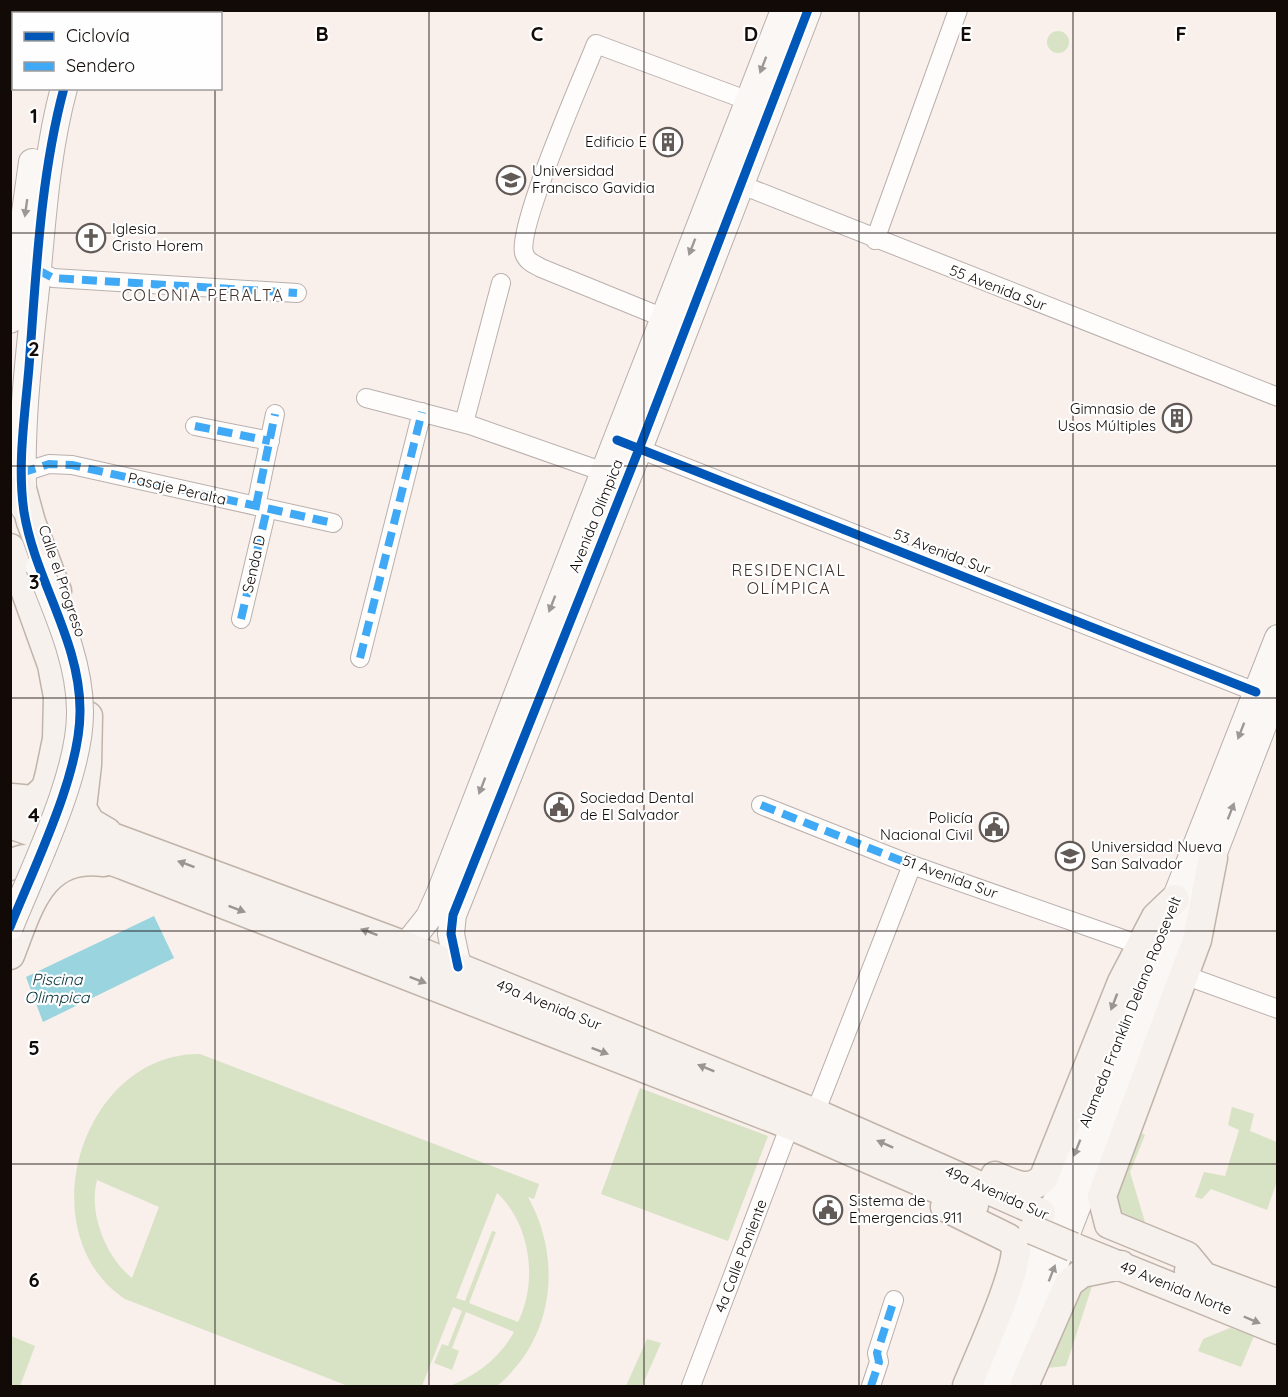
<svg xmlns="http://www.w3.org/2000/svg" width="1288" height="1397" viewBox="0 0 1288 1397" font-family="Quicksand,sans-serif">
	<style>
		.green { fill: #d8e3c5; fill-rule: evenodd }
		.water { fill: #99d4df }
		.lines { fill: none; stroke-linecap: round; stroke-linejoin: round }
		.street-casing { stroke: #b9b0ad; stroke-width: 20 }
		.secondary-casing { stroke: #b9b0ad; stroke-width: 28 }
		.primary-casing { stroke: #c0b4aa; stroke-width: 31 }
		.street { stroke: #fefdfc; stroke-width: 18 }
		.secondary { stroke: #faf7f4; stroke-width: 26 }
		.primary { stroke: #f6f1ec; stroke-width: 28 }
		.secondary-bridge-casing { stroke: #b9b0ad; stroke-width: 28; stroke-linecap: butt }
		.primary-bridge-casing { stroke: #c0b4aa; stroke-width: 31; stroke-linecap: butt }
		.secondary-bridge { stroke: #faf7f4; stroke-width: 26 }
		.primary-bridge { stroke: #f6f1ec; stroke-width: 28 }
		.quiet { stroke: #3fa9f5; stroke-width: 8; stroke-dasharray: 15 8; stroke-linecap: butt }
		.cycleway-casing { stroke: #fefefe; stroke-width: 13 }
		.cycleway { stroke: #0057b8; stroke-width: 9 }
		.oneway { fill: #9d9895 }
		.oneway2 { fill: #9a9590 }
		.grid { fill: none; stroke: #110a07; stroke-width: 1.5; stroke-opacity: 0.55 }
		.labels { text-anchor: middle; stroke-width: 4.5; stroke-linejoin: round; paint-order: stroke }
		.poi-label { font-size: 15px; fill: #110a07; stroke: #fefefe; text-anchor: start }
		.street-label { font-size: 15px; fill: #110a07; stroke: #fefefe }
		.neighbourhood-label { font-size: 16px; letter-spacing: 1.5px; fill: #423129; stroke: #fefefe }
		.water-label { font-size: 16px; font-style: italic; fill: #023037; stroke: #fefefe }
		.grid-label { font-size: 20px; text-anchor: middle; font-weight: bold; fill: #110a07; stroke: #fefefe; stroke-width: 4.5; stroke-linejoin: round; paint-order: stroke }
	</style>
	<rect width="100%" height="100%" fill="#f9efeb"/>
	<path class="green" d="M1047 42a11 11 0 1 1 22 0a11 11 0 1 1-22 0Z
		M200,1054L539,1184L534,1199L528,1197C563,1260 554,1339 497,1386H450C477,1375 500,1358 514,1332L466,1312L452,1348L459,1351L452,1370L434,1363L442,1344L448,1346L462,1311L453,1307L422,1386H348L125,1299C27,1234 81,1053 200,1054ZM97,1180L159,1207L132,1278C106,1257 88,1213 97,1180ZM497,1193C531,1224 538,1282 518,1322L469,1303L496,1232L492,1231L465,1301L456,1298Z
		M640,1088L768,1136L728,1241L601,1194Z
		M1232,1107L1254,1114L1250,1131L1277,1142V1181L1267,1210L1211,1189L1202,1199L1195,1197L1204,1172L1225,1176L1239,1130L1228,1125Z
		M1136,1130L1145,1135L1130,1172L1147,1229L1120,1219L1112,1198Z
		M1095,1277L1066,1366L1037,1369L1070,1291Z
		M1230,1328L1254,1336L1241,1367L1198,1351L1203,1339Z
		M11,1336L35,1346L20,1386H11Z
		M647,1339L661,1343L642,1386H626Z"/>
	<path class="water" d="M154,916L174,958L43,1022L26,977Z"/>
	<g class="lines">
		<g class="street-casing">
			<path id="street" d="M729,180L1278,397
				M875,240L958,10
				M28,266L53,278L297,293
				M664,318L541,268C534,264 527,262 524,253C517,226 582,79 596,44L749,101
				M366,398L470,425L604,472
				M464,423L501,283
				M195,426L270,441
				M629,445L1256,692
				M21,473L49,464L72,465L333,523
				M256,506L275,414
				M241,619L267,509
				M360,658L422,412
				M761,805L912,865L1140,945
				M1184,975L1278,1009
				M815,1113L912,865
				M691,1386L790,1125
				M871,1386L879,1362L877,1353L894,1300"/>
		</g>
		<g class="secondary-casing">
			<path id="secondary" d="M76,14L77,10
				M10,320L32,162
				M24,508C19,433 29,355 37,279C43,215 47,151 64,88
				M406,946L429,917L439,895L784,10
				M458,967L451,934L453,915L639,449L808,10
				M983,1386L1278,638
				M1008,1386L1278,687"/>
		</g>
		<g class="primary-casing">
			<path id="primary" d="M22,489L31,522L57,591
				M10,548L52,665L58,697L57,739L50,773L46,788L33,800L12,798
				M88,716L87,765L82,808L90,822L107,832
				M10,799L406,946L815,1113L1041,1213
				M10,824L123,865L790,1125L974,1205
				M10,866C24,853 42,859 48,876
				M10,955C29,907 41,854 104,862
				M995,1176C1012,1183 1030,1194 1044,1177L1122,982L1156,917L1175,899
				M945,1207L1008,1238L1016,1245C1018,1273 979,1356 967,1386
				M1073,1247L1278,1330
				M1189,1271L1278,1304
				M1205,1278L1187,1256L1109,1224L1102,1196L1197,940L1213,858
				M1024,1386L1069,1283L1082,1273L1121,1265"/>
		</g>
		<use href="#street" class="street"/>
		<use href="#secondary" class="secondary"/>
		<use href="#primary" class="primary"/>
		<g class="secondary-bridge-casing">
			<path id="secondary-bridge" d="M10,927C34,867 81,774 80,711C80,662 57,612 39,567"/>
		</g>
		<g class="primary-bridge-casing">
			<path id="primary-bridge" d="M1033,1230L1073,1247"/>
		</g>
		<use href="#secondary-bridge" class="secondary-bridge"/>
		<use href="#primary-bridge" class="primary-bridge"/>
		<path class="quiet" d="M38,270L53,278L297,293
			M195,426L270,441
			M21,473L49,464L72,465L333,523
			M256,506L275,414
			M241,619L267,509
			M360,658L422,412
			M761,805L912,865
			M871,1386L879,1362L877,1353L894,1300"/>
		<g class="cycleway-casing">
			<path id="cycleway" d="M617,440L1256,692
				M10,927C34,867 80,775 80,712C81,642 35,580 24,512C17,465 25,415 29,367C36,276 40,177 64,88
				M458,967L451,934L453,915L639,449L808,10"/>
		</g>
		<use href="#cycleway" class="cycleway"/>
	</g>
	<defs><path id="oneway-solid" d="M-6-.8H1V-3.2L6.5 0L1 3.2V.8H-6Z" transform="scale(1.5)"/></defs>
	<g class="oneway">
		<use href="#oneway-solid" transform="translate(763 65) rotate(111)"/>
		<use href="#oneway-solid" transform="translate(26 208) rotate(98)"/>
		<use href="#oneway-solid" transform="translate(692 247) rotate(111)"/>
		<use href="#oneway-solid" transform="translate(552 604) rotate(111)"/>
		<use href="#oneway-solid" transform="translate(1241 731) rotate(111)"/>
		<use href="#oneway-solid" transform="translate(482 786) rotate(111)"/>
		<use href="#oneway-solid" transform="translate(1231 811) rotate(-69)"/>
		<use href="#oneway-solid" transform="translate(1077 1148) rotate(112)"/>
		<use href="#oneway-solid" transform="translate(1052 1273) rotate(-69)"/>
	</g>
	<g class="oneway2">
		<use href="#oneway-solid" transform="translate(186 864) rotate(-160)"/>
		<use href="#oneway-solid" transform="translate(237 909) rotate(21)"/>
		<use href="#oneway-solid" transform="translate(369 932) rotate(-160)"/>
		<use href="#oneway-solid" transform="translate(418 980) rotate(21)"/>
		<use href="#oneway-solid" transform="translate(1114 1002) rotate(111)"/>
		<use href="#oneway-solid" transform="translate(600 1051) rotate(21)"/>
		<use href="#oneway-solid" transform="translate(706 1068) rotate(-158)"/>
		<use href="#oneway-solid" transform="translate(885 1144) rotate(-156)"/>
		<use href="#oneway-solid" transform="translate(1252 1320) rotate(23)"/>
	</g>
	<path class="grid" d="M215,10V14M429,10V1386M644,10V1386M859,10V1386M1073,10V1386M215,88V1386M10,233H1278M10,466H1278M10,698H1278M10,931H1278M10,1164H1278"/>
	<defs>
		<g id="building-ring" transform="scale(1.5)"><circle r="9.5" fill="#fefefe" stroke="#625a57" stroke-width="1.5"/><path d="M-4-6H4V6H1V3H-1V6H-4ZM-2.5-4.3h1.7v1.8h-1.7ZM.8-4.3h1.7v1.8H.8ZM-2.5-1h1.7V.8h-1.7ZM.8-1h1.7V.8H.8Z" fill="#625a57"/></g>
		<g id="university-ring" transform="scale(1.5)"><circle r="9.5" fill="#fefefe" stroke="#625a57" stroke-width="1.5"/><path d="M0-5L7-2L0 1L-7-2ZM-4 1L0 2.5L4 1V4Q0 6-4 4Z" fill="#625a57"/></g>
		<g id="church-ring" transform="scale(1.5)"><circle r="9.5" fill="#fefefe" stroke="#625a57" stroke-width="1.5"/><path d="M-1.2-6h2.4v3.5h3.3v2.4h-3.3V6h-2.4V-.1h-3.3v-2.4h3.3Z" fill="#625a57"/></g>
		<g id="civic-ring" transform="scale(1.5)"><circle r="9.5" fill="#fefefe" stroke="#625a57" stroke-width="1.5"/><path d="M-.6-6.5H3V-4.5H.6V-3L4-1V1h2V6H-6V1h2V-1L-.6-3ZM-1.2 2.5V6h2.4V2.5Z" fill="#625a57"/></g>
	</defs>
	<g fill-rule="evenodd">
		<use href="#building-ring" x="668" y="142"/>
		<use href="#university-ring" x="511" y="180"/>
		<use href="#church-ring" x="91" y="238"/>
		<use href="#building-ring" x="1177" y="418"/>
		<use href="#civic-ring" x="559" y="807"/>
		<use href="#civic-ring" x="994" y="827"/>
		<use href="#university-ring" x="1070" y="856"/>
		<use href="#civic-ring" x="828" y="1210"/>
	</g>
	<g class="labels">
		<g class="poi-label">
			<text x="647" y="147" text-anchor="end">Edificio E</text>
			<text x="532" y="176">Universidad<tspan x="532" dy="17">Francisco Gavidia</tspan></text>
			<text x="112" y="234">Iglesia<tspan x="112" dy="17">Cristo Horem</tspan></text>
			<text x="1156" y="414" text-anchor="end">Gimnasio de<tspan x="1156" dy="17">Usos Múltiples</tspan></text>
			<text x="580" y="803">Sociedad Dental<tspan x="580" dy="17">de El Salvador</tspan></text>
			<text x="973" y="823" text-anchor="end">Policía<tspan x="973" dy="17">Nacional Civil</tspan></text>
			<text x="1091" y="852">Universidad Nueva<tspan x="1091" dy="17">San Salvador</tspan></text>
			<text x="849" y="1206">Sistema de<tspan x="849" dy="17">Emergencias 911</tspan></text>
		</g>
		<g class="street-label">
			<text transform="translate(998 288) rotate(21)" y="5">55 Avenida Sur</text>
			<text transform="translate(177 489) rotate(13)" y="5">Pasaje Peralta</text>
			<text transform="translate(596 516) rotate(-68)" y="5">Avenida Olímpica</text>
			<text transform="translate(942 552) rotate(21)" y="5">53 Avenida Sur</text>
			<text transform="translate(254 564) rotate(-77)" y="5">Senda D</text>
			<text transform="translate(62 581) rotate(71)" y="5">Calle el Progreso</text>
			<text transform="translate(950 877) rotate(20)" y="5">51 Avenida Sur</text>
			<text transform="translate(549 1005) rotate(22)" y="5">49a Avenida Sur</text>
			<text transform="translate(1130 1012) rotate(-68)" y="5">Alameda Franklin Delano Roosevelt</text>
			<text transform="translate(997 1193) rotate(24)" y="5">49a Avenida Sur</text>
			<text transform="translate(741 1256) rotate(-69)" y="5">4a Calle Poniente</text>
			<text transform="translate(1176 1288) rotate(22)" y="5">49 Avenida Norte</text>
		</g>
		<g class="neighbourhood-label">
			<text x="203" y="301">COLONIA PERALTA</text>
			<text x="789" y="576">RESIDENCIAL<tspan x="789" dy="18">OLÍMPICA</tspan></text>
		</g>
		<g class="water-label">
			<text x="57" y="985">Piscina<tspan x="57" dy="18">Olimpica</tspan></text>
		</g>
	</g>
	<g class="grid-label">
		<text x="322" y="41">B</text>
		<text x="537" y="41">C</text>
		<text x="751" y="41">D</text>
		<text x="966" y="41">E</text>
		<text x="1181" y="41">F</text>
		<text x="34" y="123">1</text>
		<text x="34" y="356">2</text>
		<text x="34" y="589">3</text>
		<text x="34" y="822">4</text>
		<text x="34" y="1055">5</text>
		<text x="34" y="1287">6</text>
	</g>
	<rect width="1288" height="1397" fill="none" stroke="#110a07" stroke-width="24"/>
	<rect x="12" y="12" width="210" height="78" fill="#fefefe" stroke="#9f9c9b" stroke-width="1.5"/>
	<rect x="24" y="32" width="30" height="9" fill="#0057b8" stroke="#9f9c9b" stroke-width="1.5"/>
	<text x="66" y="42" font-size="18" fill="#110a07">Ciclovía</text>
	<rect x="24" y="62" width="30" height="9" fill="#3fa9f5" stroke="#9f9c9b" stroke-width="1.5"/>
	<text x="66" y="72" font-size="18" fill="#110a07">Sendero</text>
</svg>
